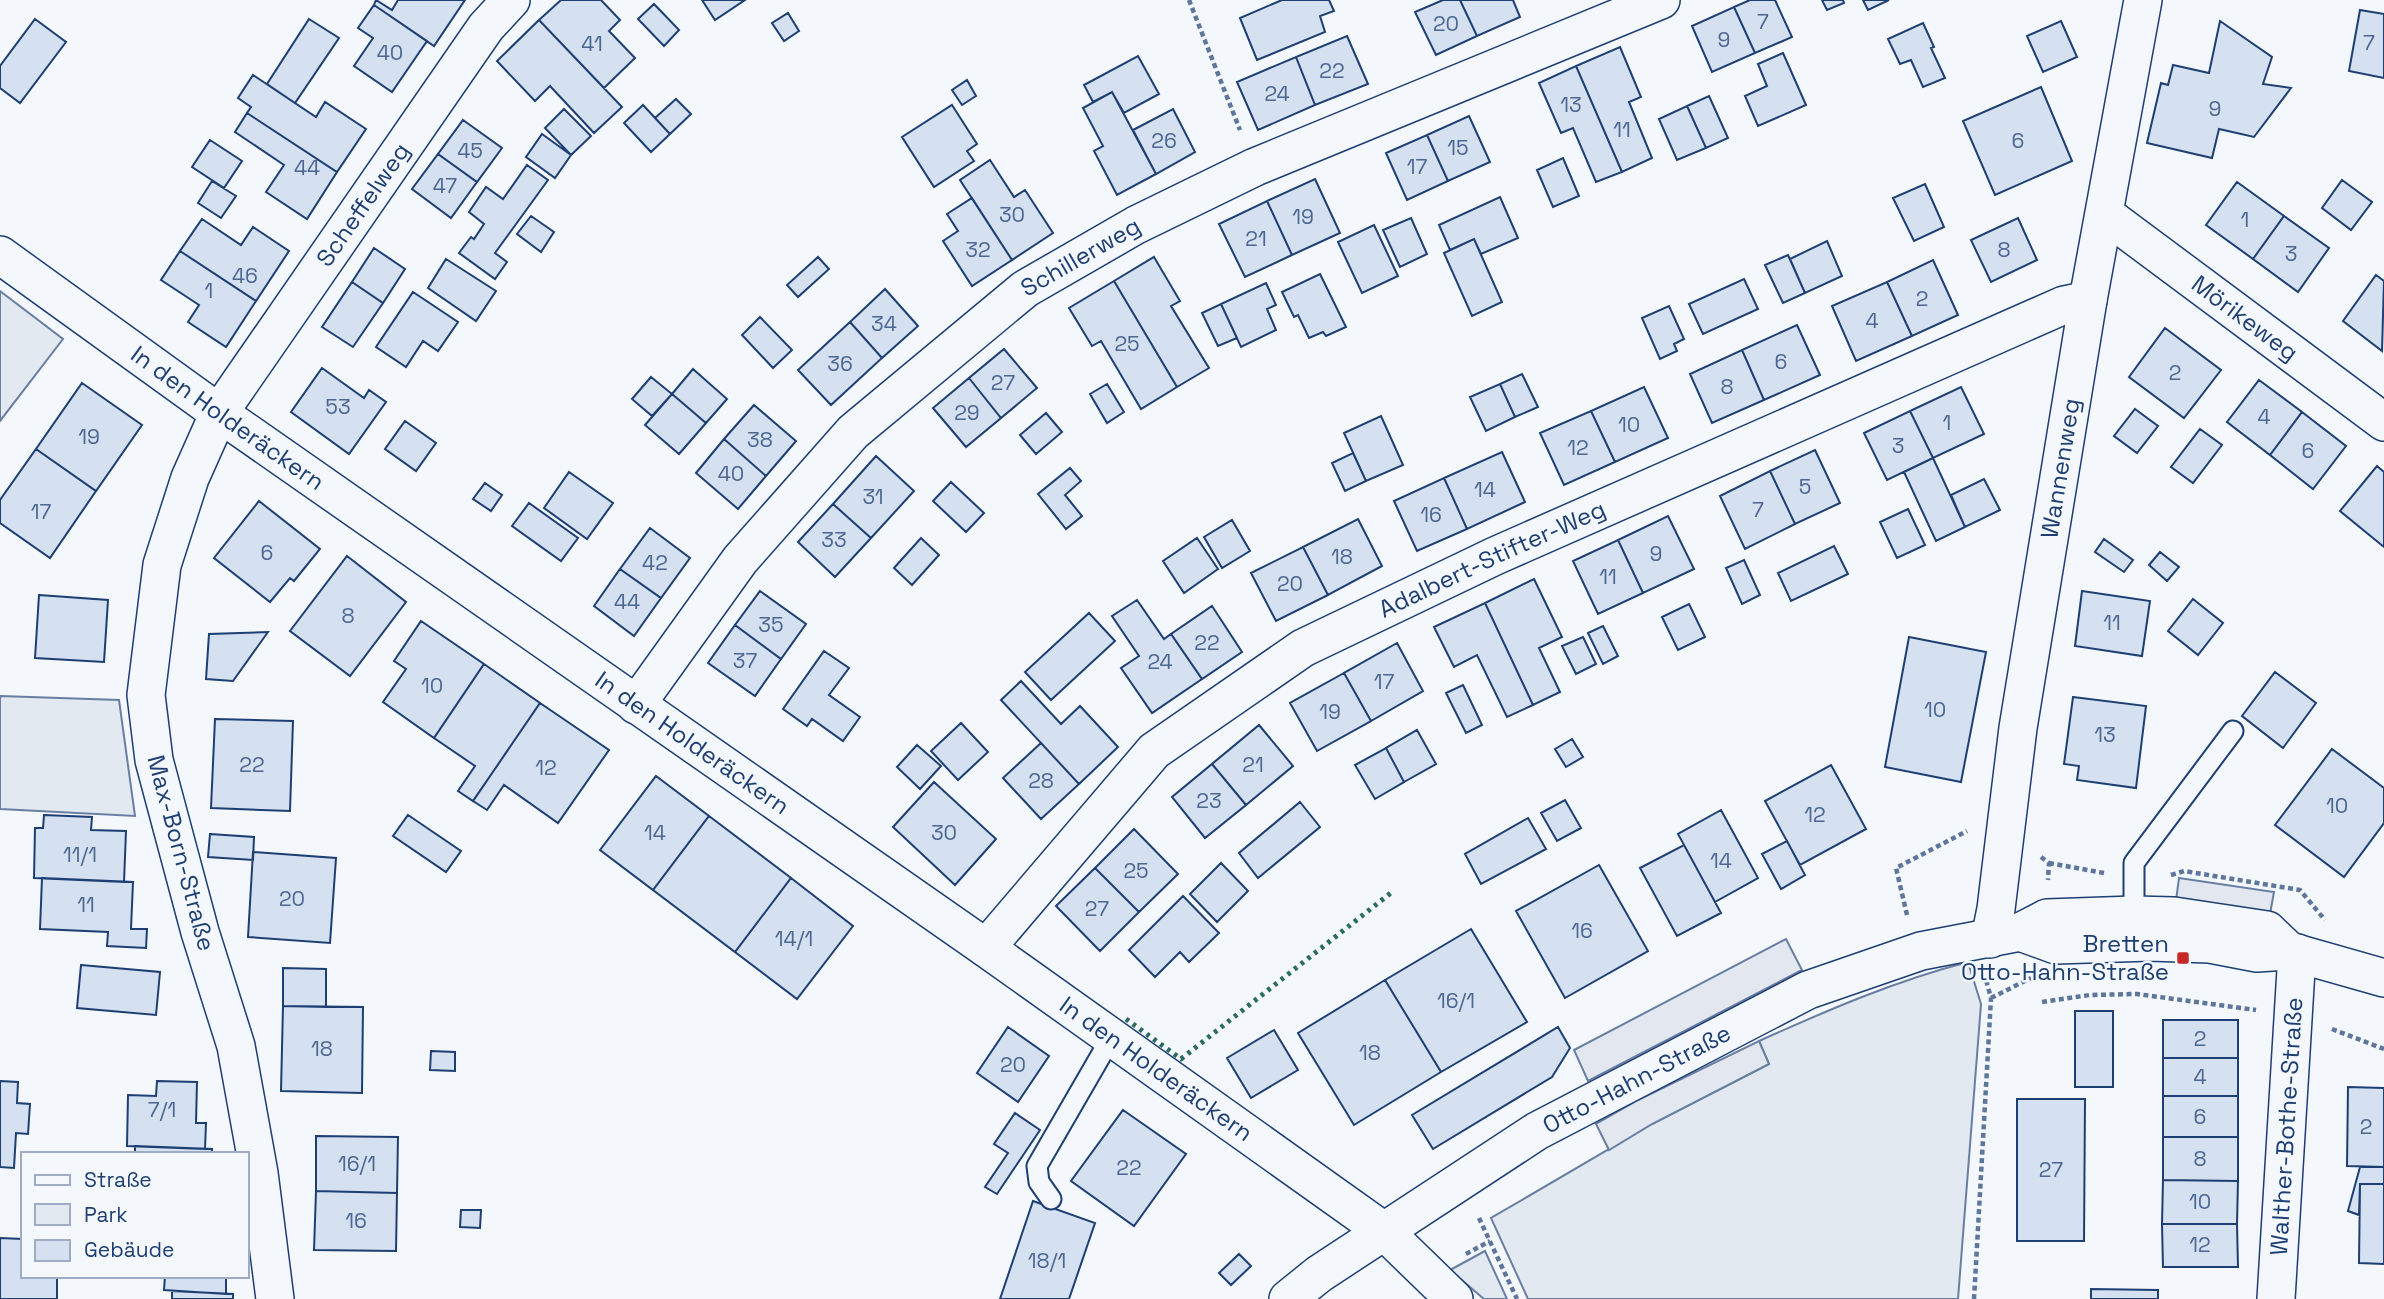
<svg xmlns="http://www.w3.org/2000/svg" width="2384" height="1299" viewBox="0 0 2384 1299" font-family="'Space Grotesk',sans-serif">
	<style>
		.green { fill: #e3e9f0; stroke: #687fa3; stroke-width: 2 }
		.parking { fill: #e3e8f0; stroke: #687fa3; stroke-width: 2 }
		.building { fill: #d5e0f0; stroke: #1d3f73; stroke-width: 2 }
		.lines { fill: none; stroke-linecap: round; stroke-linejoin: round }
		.service-casing { stroke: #1d3f73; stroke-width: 23 }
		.minor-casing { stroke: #1d3f73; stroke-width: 40 }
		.path { stroke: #5e769c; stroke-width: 4.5; stroke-dasharray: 5 3.5; stroke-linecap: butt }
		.service { stroke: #f4f7fb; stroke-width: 19 }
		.minor { stroke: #f4f7fb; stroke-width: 37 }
		.hedge { stroke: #2c6c60; stroke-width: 5; stroke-dasharray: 3.5 5; stroke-linecap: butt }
		.poi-dot { fill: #c62828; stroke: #f4f7fb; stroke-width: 2.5 }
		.labels { text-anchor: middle; stroke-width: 5; stroke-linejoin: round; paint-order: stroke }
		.number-label { font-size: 21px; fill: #4b6792 }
		.street-label { font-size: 24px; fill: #1d3f73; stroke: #f4f7fb }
		.poi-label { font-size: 24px; fill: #1d3f73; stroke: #f4f7fb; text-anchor: end }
	</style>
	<rect width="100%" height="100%" fill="#f4f7fb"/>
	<path class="green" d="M0,291L63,339L0,421Z
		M0,696L119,700L135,816L0,809Z
		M1968,962L1981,1004L1958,1299H1528L1491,1218L1652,1124L1769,1064L1759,1041C1828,1010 1895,981 1968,962Z
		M1485,1251L1507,1299H1484L1450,1270Z"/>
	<path class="parking" d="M2179,878L2274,892L2267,930L2174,916Z
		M1786,939L1802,970L1588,1081L1574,1050Z
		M1759,1041L1769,1064L1652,1124L1609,1150L1596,1124L1638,1100Z"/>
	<path class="building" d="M376,0L392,10L398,0H465L434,46L374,5Z
		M561,0H601L620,20L609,31L635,58L604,88L539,20Z
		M702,0H745L715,20Z
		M1282,0H1329L1334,11L1320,16L1325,32L1257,60L1240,18Z
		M1443,0H1460L1477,36L1436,55L1415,12Z
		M1460,0H1513L1520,17L1477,36Z
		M1750,0H1775L1792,37L1755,53L1734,7Z
		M1822,0H1843L1844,3L1827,10Z
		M1863,0H1889L1868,10Z
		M654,4L679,30L664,46L638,19Z
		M374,5L427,41L392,92L354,66L373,38L358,28Z
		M1734,7L1755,53L1712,72L1692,26Z
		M2360,10L2384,14V78L2349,71Z
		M788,13L799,31L784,41L772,23Z
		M35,19L66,42L20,103L0,88V66Z
		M309,19L339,38L295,103L267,84Z
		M539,20L622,107L594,133L550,86L535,101L497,61Z
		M2061,21L2077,57L2043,72L2027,36Z
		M2220,21L2272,57L2263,84L2291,88L2254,137L2219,129L2212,158L2147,143L2161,83L2168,85L2173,65L2209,73Z
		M1923,23L1934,47L1931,48L1945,78L1923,87L1911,60L1900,64L1888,39Z
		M1347,36L1368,84L1315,105L1296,57Z
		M1620,47L1641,97L1629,102L1652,158L1622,172L1576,66Z
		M1783,53L1806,105L1758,126L1745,96L1767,86L1758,64Z
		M1138,56L1159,94L1124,113L1112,92L1093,102L1084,85Z
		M1296,57L1315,105L1258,130L1237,82Z
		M1576,66L1622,172L1596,182L1573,128L1561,133L1539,83Z
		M253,75L316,117L325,102L366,129L337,172L247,113L251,107L238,98Z
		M967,80L976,96L962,105L952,90Z
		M2041,87L2072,161L1995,195L1963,121Z
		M1112,92L1156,174L1117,195L1094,151L1103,146L1083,108Z
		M1709,96L1728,138L1706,148L1687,106Z
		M676,99L691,114L670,134L655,118Z
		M643,105L670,134L651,152L624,123Z
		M952,105L977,144L967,151L974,161L934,187L902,137Z
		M1687,106L1706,148L1677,160L1659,119Z
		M564,109L591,136L571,155L545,128Z
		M1173,109L1195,152L1156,174L1133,130Z
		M247,113L337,172L307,219L266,192L284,165L235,132Z
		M1469,116L1490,162L1448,181L1427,135Z
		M463,120L502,148L477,182L438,154Z
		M542,134L571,155L555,178L526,157Z
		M1427,135L1448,181L1407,200L1386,153Z
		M210,140L242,161L224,188L192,167Z
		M438,154L477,182L451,218L412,189Z
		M1563,158L1579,196L1553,207L1537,170Z
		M990,160L1014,197L1025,190L1053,233L1012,260L960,180Z
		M527,165L548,180L495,253L507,262L495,279L459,253L471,237L474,239L484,224L469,212L486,187L503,199Z
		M1315,179L1340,233L1292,255L1267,201Z
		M2342,180L2372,202L2351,230L2322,208Z
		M212,181L236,196L221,218L198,203Z
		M2237,182L2284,216L2253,259L2206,225Z
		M1925,184L1944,227L1914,241L1893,198Z
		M1500,197L1518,238L1481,254L1474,239L1450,250L1439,225Z
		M972,198L1012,260L972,286L943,241L958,231L947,214Z
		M1267,201L1292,255L1245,277L1219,224Z
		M531,216L554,232L541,252L517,234Z
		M2284,216L2329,248L2298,292L2253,259Z
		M1411,218L1427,254L1400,267L1383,230Z
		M2018,218L2037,260L1991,282L1971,240Z
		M202,219L241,245L253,227L289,251L256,301L180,251Z
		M1374,225L1398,276L1362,293L1338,242Z
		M1474,239L1502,302L1472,316L1444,253Z
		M1827,241L1842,276L1805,293L1790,259Z
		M374,248L405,269L383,303L352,282Z
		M180,251L256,301L226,347L188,322L199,305L161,280Z
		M1788,255L1805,293L1783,303L1765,265Z
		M818,257L829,269L798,297L787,285Z
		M1154,257L1180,301L1171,306L1209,368L1177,387L1114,281Z
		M446,259L496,291L476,321L428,288Z
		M1933,260L1958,315L1912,336L1887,282Z
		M1320,274L1346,327L1326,336L1323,332L1309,338L1298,315L1294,317L1282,292Z
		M2376,275L2384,281L2382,351L2343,321Z
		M1744,279L1758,309L1703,334L1689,304Z
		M1114,281L1177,387L1141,409L1101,341L1092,346L1069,308Z
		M352,282L383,303L353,347L322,327Z
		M1887,282L1912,336L1856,361L1832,306Z
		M1266,283L1276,305L1267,309L1276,330L1241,347L1221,304Z
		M885,289L918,326L882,358L850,322Z
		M413,292L458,322L438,351L423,341L406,367L376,347Z
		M1221,304L1237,338L1218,346L1202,313Z
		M1669,306L1684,339L1674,344L1677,351L1660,359L1642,318Z
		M760,317L792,350L773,368L742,335Z
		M850,322L882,358L831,405L798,370Z
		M1797,325L1820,375L1764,400L1742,350Z
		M2165,328L2221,370L2184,418L2129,377Z
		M1004,349L1037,388L1001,418L969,378Z
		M1742,350L1764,400L1712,423L1690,374Z
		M322,368L364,398L369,390L386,402L349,454L291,412Z
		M693,369L727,399L706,423L672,394Z
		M1522,374L1538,407L1515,417L1500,384Z
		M651,377L672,394L652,416L632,399Z
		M969,378L1001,418L966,447L933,408Z
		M2259,380L2302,412L2270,455L2227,422Z
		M82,383L142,425L96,491L36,449Z
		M1107,384L1124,412L1107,423L1090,394Z
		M1500,384L1515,417L1486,431L1470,397Z
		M1644,387L1668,438L1615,462L1591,411Z
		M1961,387L1984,434L1933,458L1910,411Z
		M672,394L706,423L679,454L645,425Z
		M754,405L796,441L766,476L724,439Z
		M2135,409L2158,426L2137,453L2114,436Z
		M1591,411L1615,462L1564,485L1540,433Z
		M1910,411L1933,458L1887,480L1864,433Z
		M2302,412L2346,446L2313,489L2270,455Z
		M1046,413L1062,432L1036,454L1020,435Z
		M1381,416L1403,465L1366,481L1344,433Z
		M405,421L436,443L416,471L385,449Z
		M2200,429L2222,445L2193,483L2171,467Z
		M724,439L766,476L738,509L696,473Z
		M36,449L96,491L50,558L0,523V500Z
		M1815,450L1840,503L1795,524L1770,471Z
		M1502,452L1525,502L1467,529L1444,478Z
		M1353,453L1366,481L1345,491L1332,463Z
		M876,456L914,491L871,538L833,504Z
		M1933,458L1965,527L1936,541L1904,472Z
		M2377,466L2384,472V547L2340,511Z
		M1070,468L1081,481L1065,495L1082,516L1066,529L1038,494Z
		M1770,471L1795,524L1745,549L1720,496Z
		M569,472L613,503L587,539L544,508Z
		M1444,478L1467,529L1417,551L1394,501Z
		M1984,479L2000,510L1965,527L1951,495Z
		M951,482L984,513L966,532L933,501Z
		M485,483L502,495L491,511L473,499Z
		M259,501L320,549L294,581L290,578L270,602L214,558Z
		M529,503L578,538L561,561L512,526Z
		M833,504L871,538L835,577L798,542Z
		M1908,509L1925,545L1897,558L1880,522Z
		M1668,516L1694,569L1643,593L1618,540Z
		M1358,519L1382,566L1328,595L1303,547Z
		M1232,520L1250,551L1222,568L1204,537Z
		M650,528L690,558L661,598L620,569Z
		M921,538L939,555L912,585L894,568Z
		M1197,538L1218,569L1184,593L1163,561Z
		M2104,539L2133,560L2124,572L2095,552Z
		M1618,540L1643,593L1598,614L1573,561Z
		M1834,546L1848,574L1791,601L1778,573Z
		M1303,547L1328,595L1276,621L1251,573Z
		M2160,552L2179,567L2167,581L2149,565Z
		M347,556L406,602L350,676L290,631Z
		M1744,560L1760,595L1742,604L1726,568Z
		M620,569L661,598L634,636L594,606Z
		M1534,579L1562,637L1539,648L1560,692L1533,705L1485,603Z
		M760,591L806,624L781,659L735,625Z
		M2082,591L2150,601L2142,656L2075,646Z
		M39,595L108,600L104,662L35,658Z
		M2193,599L2223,623L2198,655L2168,631Z
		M1137,600L1164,639L1171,634L1202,679L1152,713L1121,668L1139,656L1112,616Z
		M1485,603L1533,705L1507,717L1477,655L1454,667L1434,627Z
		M1689,604L1705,637L1678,650L1662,617Z
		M1212,606L1242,652L1202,679L1171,634Z
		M1089,613L1115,641L1051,700L1025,672Z
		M421,621L484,664L434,738L383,702L406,669L394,661Z
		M735,625L781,659L755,696L708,663Z
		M1603,626L1618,656L1603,664L1588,633Z
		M268,632L233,681L206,679L209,634Z
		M1583,637L1596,664L1576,674L1562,646Z
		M1909,637L1986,652L1961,782L1885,767Z
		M1397,643L1423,691L1371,721L1344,673Z
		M824,651L849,668L829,695L860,717L843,741L812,719L807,726L783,709Z
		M484,664L540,703L473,801L458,791L475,766L434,738Z
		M2275,672L2316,703L2283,748L2242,716Z
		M1344,673L1371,721L1317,751L1290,703Z
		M1021,681L1061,724L1080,706L1118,747L1079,784L1001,700Z
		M1463,685L1482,725L1466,733L1446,693Z
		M2073,697L2146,706L2136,788L2077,780L2079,766L2064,764Z
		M540,703L609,750L558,823L504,785L487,810L473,801Z
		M215,719L293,721L290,811L211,808Z
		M961,723L988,752L958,780L931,751Z
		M1259,725L1293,766L1246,805L1212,764Z
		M1417,730L1436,764L1404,782L1386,748Z
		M1572,739L1583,757L1566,767L1555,749Z
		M1041,743L1079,784L1041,819L1003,778Z
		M917,745L941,766L920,789L897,767Z
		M1386,748L1404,782L1375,799L1355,765Z
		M2332,749L2384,788V823L2344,877L2275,825Z
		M1212,764L1246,805L1205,838L1172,797Z
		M1831,765L1866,829L1800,865L1765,801Z
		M656,776L709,816L653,890L600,850Z
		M934,782L996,839L955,885L893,827Z
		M1565,800L1581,828L1557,841L1541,813Z
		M1300,802L1320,827L1258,878L1239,853Z
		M1721,810L1758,878L1715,902L1678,834Z
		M44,815L92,817L91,830L126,831L124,882L34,878L35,828H43Z
		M408,815L461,851L446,872L393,836Z
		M709,816L791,878L735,952L653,890Z
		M1528,818L1546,849L1481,884L1465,854Z
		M1134,829L1178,874L1139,912L1095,868Z
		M210,834L254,837L253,860L208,857Z
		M1787,841L1805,875L1781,889L1762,854Z
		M1684,845L1721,913L1677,936L1640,868Z
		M253,852L336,858L330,943L248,937Z
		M1221,863L1248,891L1217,922L1190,894Z
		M1599,865L1648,951L1565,998L1516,911Z
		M1095,868L1139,912L1100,951L1056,906Z
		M42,878L133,882L131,929H147L146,948L107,946L108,932L40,929Z
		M791,878L853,926L797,999L735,952Z
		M1183,896L1219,933L1189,962L1180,952L1155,977L1129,950Z
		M1471,929L1527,1022L1441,1072L1385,980Z
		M81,965L160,972L156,1015L77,1008Z
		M283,968L326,969V1007L283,1006Z
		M1385,980L1441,1072L1354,1125L1298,1033Z
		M283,1006L363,1007L362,1093L281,1091Z
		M2075,1011H2113V1087H2075Z
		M2163,1020H2238V1058H2163Z
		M1008,1027L1049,1056L1018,1102L977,1073Z
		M1558,1027L1570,1048L1552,1077L1433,1149L1412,1115Z
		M1274,1030L1298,1070L1251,1098L1227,1058Z
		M431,1051L455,1052V1071L430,1070Z
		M2163,1058H2238V1096H2163Z
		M0,1081L18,1082L17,1103L30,1104L28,1134L16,1133L14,1168L0,1167Z
		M157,1081L197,1082L196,1123H206L205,1149L127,1146L128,1095L156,1096Z
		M2348,1087L2384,1088V1167L2347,1166Z
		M2163,1096H2238V1137H2163Z
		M2017,1099H2085L2084,1241H2017Z
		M1123,1110L1186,1154L1134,1226L1071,1181Z
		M1015,1113L1040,1130L997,1194L985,1187L1008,1153L994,1144Z
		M316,1136L398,1137L397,1193L316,1191Z
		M2163,1137H2238V1181L2163,1180Z
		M135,1146L212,1149V1154H135Z
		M2360,1167H2384V1184H2360L2359,1215L2348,1211Z
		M2163,1180L2238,1181L2237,1224H2162Z
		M2360,1184H2384V1264L2359,1263Z
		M316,1191L397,1193L396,1251L314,1250Z
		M1033,1201L1095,1223L1069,1299H1000Z
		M461,1210H481L480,1228L460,1227Z
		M2162,1224H2237L2238,1267H2163Z
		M0,1238L23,1239V1276H57V1299H0Z
		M1239,1254L1251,1266L1231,1285L1219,1273Z
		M165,1276H226V1294L164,1290Z
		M2091,1289L2158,1290V1299H2091Z
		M172,1291L233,1294V1299H172Z"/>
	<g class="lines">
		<g class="service-casing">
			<path id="service" d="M2134,915V863L2233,731
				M1051,1199L1039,1182L1037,1166L1111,1038"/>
		</g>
		<g class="minor-casing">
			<g id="minor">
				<path id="s1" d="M2106,215L2384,422"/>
				<path id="s2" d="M0,255L219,413L986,948L1385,1232L1454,1299"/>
				<path id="s3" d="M636,705L740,560L853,432L1025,289L1136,225L1255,167L1661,0"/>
				<path d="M2020,932L2056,945L2150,942L2210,944L2257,953L2289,951L2384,978"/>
				<path id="s4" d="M1990,939L1996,909L2018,728L2088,300L2143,0"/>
				<path id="s5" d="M986,948L1154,751L1303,648L1495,556L2064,305L2088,300"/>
				<path id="s6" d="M275,1299L259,1173L236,1046L200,932L154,760L146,695L162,565L190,478L219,413L486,27L511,0"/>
				<path id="s7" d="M1288,1299L1319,1274L1537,1131L1808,990L1921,951L2020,932L2047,918L2134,915L2174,916L2267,930L2289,951"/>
				<path id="s8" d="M2276,1299L2297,953"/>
			</g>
		</g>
		<path class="path" d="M1189,0L1240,130
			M2041,857L2049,863L2048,880
			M2049,863L2104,873
			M2171,875L2184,871L2300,890L2325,920
			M1907,915L1896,868L1967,831
			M1991,998L2031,978
			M2042,1002L2090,995L2137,994L2256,1010
			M2332,1029L2384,1049
			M1479,1218L1517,1299
			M1466,1254L1490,1241
			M1974,1299L1991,998L1986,980"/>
		<use href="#service" class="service"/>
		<use href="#minor" class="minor"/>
		<path class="hedge" d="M1126,1019L1181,1059L1392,892"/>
	</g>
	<rect class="poi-dot" x="2176" y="951" width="14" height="14" rx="3.5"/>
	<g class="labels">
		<g class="number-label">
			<text x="1763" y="29">7</text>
			<text x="1446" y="31">20</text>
			<text x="1724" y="47">9</text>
			<text x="2369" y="50">7</text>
			<text x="592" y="51">41</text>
			<text x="390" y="60">40</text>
			<text x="1332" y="78">22</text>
			<text x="1277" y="101">24</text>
			<text x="1571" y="112">13</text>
			<text x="2215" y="116">9</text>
			<text x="1622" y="137">11</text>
			<text x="1164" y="148">26</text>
			<text x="2018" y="148">6</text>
			<text x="1458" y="155">15</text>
			<text x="470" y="158">45</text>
			<text x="1417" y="174">17</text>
			<text x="307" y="175">44</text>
			<text x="445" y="193">47</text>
			<text x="1012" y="222">30</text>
			<text x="1303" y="224">19</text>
			<text x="2245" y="227">1</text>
			<text x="1256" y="246">21</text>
			<text x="978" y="257">32</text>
			<text x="2004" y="257">8</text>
			<text x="2291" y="261">3</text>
			<text x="245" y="283">46</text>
			<text x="209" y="298">1</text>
			<text x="1922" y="306">2</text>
			<text x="1872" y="328">4</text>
			<text x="884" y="331">34</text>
			<text x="1127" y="351">25</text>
			<text x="1781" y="369">6</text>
			<text x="840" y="371">36</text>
			<text x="2175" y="380">2</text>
			<text x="1003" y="390">27</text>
			<text x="1727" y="394">8</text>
			<text x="338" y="414">53</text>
			<text x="967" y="420">29</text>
			<text x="2264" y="424">4</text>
			<text x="1947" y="430">1</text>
			<text x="1629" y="432">10</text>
			<text x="89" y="444">19</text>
			<text x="760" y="447">38</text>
			<text x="1898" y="453">3</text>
			<text x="1578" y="455">12</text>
			<text x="2308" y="458">6</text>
			<text x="731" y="481">40</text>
			<text x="1805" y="494">5</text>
			<text x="1485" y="497">14</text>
			<text x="873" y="504">31</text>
			<text x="1758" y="517">7</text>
			<text x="41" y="519">17</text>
			<text x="1431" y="522">16</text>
			<text x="834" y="547">33</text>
			<text x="267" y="560">6</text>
			<text x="1656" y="561">9</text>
			<text x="1342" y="564">18</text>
			<text x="655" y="570">42</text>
			<text x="1608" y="584">11</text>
			<text x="1290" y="591">20</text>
			<text x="627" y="609">44</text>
			<text x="348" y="623">8</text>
			<text x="2112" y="630">11</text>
			<text x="771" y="632">35</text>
			<text x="1207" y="650">22</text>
			<text x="745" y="668">37</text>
			<text x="1160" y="669">24</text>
			<text x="1384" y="689">17</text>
			<text x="432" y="693">10</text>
			<text x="1935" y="717">10</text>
			<text x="1330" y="719">19</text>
			<text x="2105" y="742">13</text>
			<text x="252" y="772">22</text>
			<text x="1253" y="772">21</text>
			<text x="546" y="775">12</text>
			<text x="1041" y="788">28</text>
			<text x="1209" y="808">23</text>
			<text x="2337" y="813">10</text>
			<text x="1815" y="822">12</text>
			<text x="655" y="840">14</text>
			<text x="944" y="840">30</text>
			<text x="80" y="862">11/1</text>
			<text x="1721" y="868">14</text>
			<text x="1136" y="878">25</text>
			<text x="292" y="906">20</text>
			<text x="86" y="912">11</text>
			<text x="1097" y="916">27</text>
			<text x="1582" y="938">16</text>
			<text x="794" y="946">14/1</text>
			<text x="1456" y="1008">16/1</text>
			<text x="2200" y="1046">2</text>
			<text x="322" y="1056">18</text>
			<text x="1370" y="1060">18</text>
			<text x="1013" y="1072">20</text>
			<text x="2200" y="1084">4</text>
			<text x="162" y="1117">7/1</text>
			<text x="2200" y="1124">6</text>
			<text x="2366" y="1134">2</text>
			<text x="2200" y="1166">8</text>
			<text x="357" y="1171">16/1</text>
			<text x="1129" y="1175">22</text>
			<text x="2051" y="1177">27</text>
			<text x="2200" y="1209">10</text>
			<text x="356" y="1228">16</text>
			<text x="2200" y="1252">12</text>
			<text x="1047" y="1268">18/1</text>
		</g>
		<g class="street-label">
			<text dy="8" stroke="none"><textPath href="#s6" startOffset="1166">Scheffelweg</textPath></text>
			<text dy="8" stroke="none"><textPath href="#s3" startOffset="637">Schillerweg</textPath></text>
			<text dy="8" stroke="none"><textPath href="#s1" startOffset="173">Mörikeweg</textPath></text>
			<text dy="8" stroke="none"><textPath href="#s2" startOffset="280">In den Holderäckern</textPath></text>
			<text dy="8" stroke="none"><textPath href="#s4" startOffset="476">Wannenweg</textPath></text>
			<text dy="8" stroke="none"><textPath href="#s5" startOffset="649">Adalbert-Stifter-Weg</textPath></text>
			<text dy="8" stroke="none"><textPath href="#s2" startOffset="847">In den Holderäckern</textPath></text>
			<text transform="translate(181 853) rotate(75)" y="8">Max-Born-Straße</text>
			<text dy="8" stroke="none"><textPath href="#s2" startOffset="1414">In den Holderäckern</textPath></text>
			<text dy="8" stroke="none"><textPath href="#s7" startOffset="413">Otto-Hahn-Straße</textPath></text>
			<text dy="8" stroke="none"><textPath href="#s8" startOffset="173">Walther-Bothe-Straße</textPath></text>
		</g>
		<g class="poi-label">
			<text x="2169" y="952">Bretten<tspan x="2169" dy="28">Otto-Hahn-Straße</tspan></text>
		</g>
	</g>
	<rect x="21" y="1152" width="228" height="126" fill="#f4f7fb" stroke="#9eadc5" stroke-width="2"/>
	<rect x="35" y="1175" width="35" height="10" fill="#f4f7fb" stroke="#9eadc5" stroke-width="2"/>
	<text x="84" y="1187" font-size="21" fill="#1d3f73">Straße</text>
	<rect x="35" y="1204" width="35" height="21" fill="#e3e9f0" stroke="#9eadc5" stroke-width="2"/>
	<text x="84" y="1222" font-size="21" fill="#1d3f73">Park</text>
	<rect x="35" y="1240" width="35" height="21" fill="#d5e0f0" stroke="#9eadc5" stroke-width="2"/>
	<text x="84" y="1257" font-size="21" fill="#1d3f73">Gebäude</text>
</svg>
